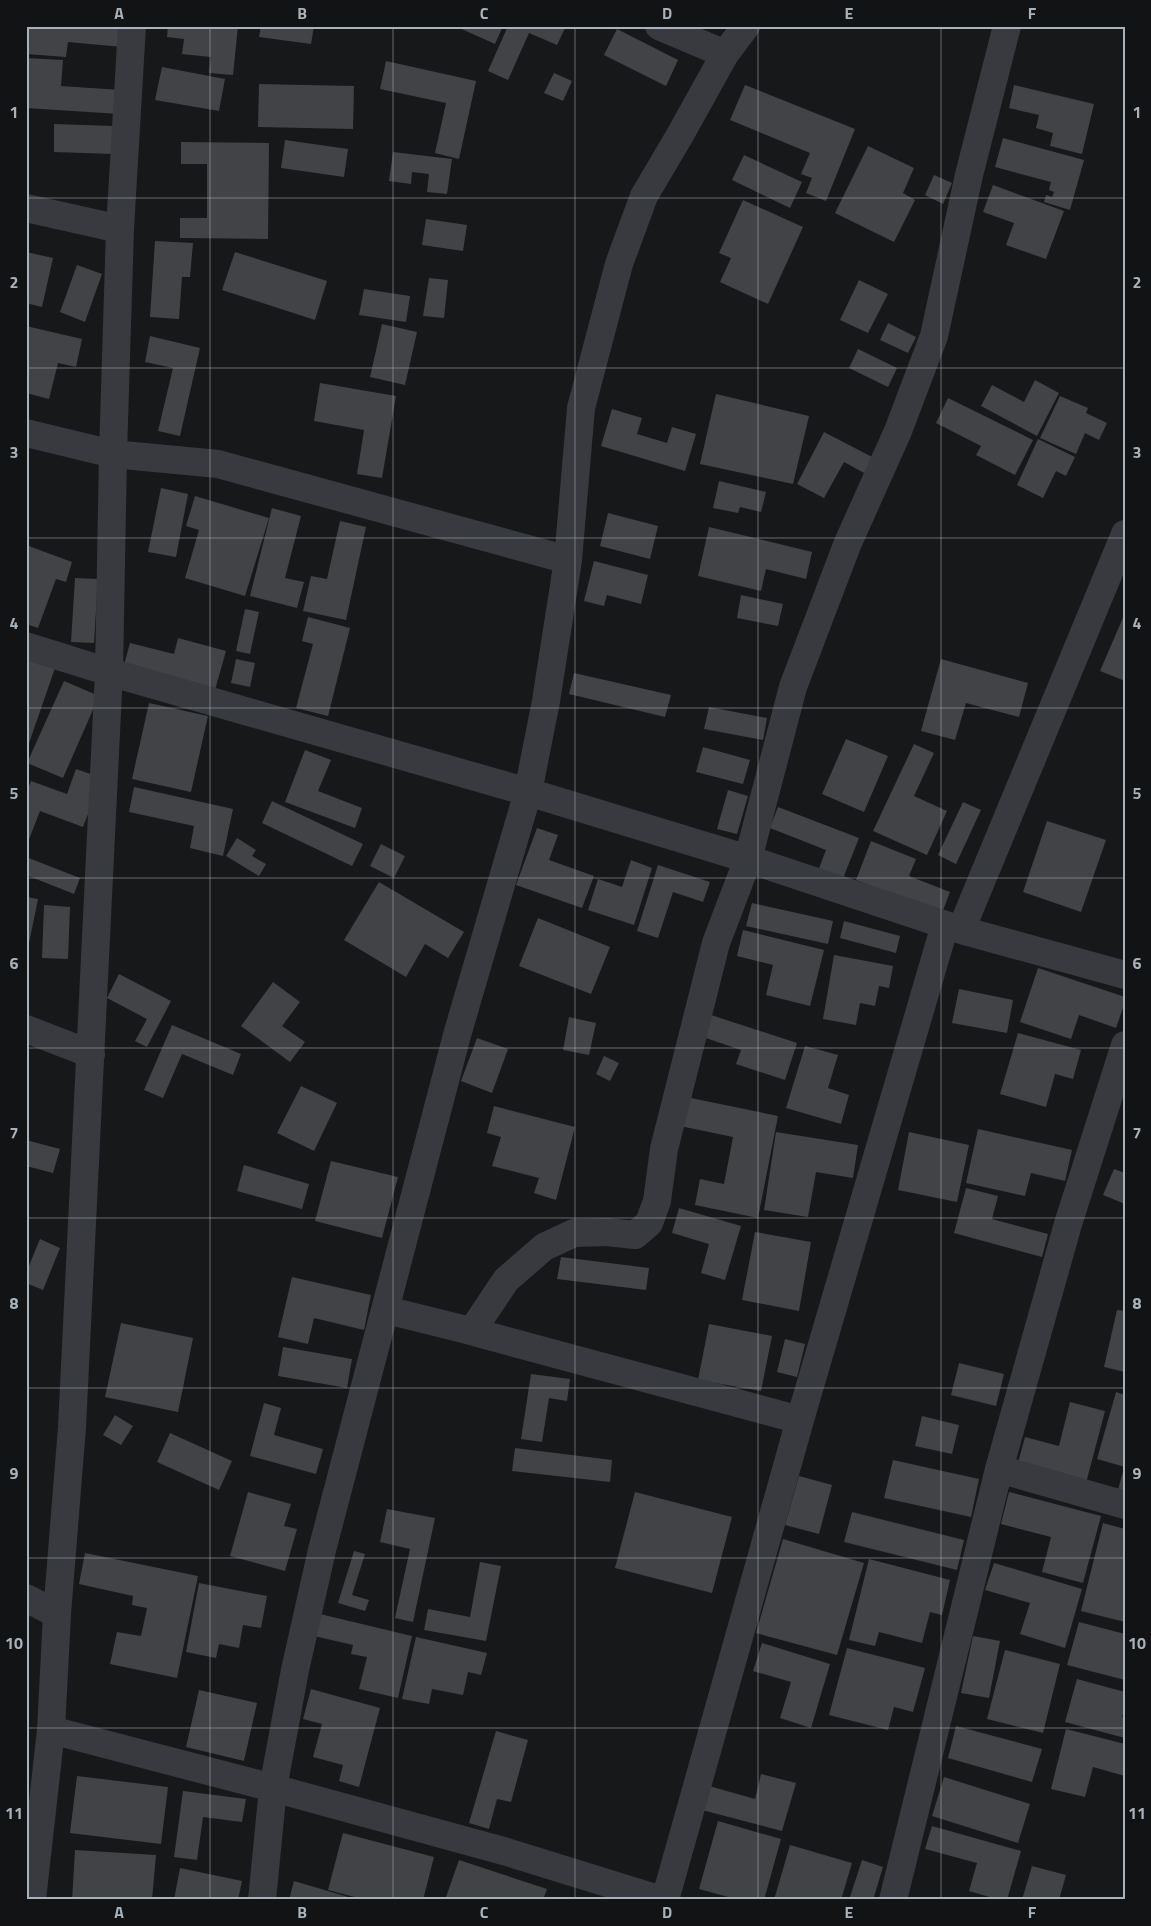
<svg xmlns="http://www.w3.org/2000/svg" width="1151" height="1926" viewBox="0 0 1151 1926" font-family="'Titillium Web',sans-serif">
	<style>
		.building { fill: #414347 }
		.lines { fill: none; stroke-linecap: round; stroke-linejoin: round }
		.minor { stroke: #383a3f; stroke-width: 28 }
		.grid { fill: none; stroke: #a8b2ba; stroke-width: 1; stroke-opacity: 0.55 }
		.neatline { fill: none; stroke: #a8b2ba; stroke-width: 2 }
		.grid-label { font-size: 16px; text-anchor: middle; font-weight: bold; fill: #a8b2ba }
	</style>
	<rect width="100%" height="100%" fill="#171819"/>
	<path class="building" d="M27,26H125L123,47L68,42L66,57L26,54Z
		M168,26H238L233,75L209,73L211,57L182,54L184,39L167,37Z
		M261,26H314L311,44L259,37Z
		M455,26H503L495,44Z
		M508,26H566L557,45L529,33L508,80L488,71Z
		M617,29L678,60L666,86L604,55Z
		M26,58L63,60L61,86L121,90L119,114L26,108Z
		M386,61L476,81L459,159L435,153L446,103L380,89Z
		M162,67L225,79L219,111L155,100Z
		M554,73L572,81L563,101L544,93Z
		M259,84L354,86L353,129L258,127Z
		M745,85L855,129L826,201L806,193L812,178L801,174L810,153L730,120Z
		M1014,85L1094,104L1082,154L1050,146L1053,133L1036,128L1039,115L1009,108Z
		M54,124L114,126L113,154L54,152Z
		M1003,138L1084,160L1070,210L1044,202L1046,195L1052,197L1054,192L1049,190L1051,182L995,167Z
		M285,140L348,149L344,177L281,168Z
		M181,142L269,143L268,239L180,238V218H207V164H181Z
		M868,146L914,168L903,193L915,200L894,242L835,213Z
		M393,152L452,159L447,194L427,192L429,174L412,172L411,184L389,181Z
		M744,155L802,182L790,208L732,180Z
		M934,175L952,183L943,204L925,195Z
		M993,185L1064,211L1046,259L1006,245L1014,223L983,212Z
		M743,200L803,227L768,304L720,282L731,258L719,253Z
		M426,219L467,225L463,251L422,245Z
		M155,241L193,243L190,277H182L179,319L150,317Z
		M26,252L53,258L42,307L26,303Z
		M235,252L327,281L315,320L222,290Z
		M77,265L102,274L85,322L60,312Z
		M429,278L448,280L444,318L423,316Z
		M859,280L888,294L868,333L840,320Z
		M364,289L410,296L406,322L359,315Z
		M888,323L916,337L908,353L880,340Z
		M382,324L417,332L405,385L370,377Z
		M26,326L82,339L76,367L58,363L49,399L26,393Z
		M150,336L200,348L180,436L158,431L173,368L145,362Z
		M858,349L897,368L888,387L849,368Z
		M1035,380L1059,393L1037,436L981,406L992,385L1024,402Z
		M320,383L396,396L382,478L357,474L364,430L314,421Z
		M716,394L809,416L793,484L700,464Z
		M1060,396L1088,408L1086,413L1107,423L1099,440L1085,433L1076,454L1040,438Z
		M948,398L1033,440L1015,475L976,455L981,446L936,423Z
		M612,409L642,418L637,434L667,443L672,427L696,434L685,471L601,446Z
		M824,432L874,458L866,474L844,462L824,498L797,484Z
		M1038,439L1075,457L1066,476L1056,471L1043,498L1017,485Z
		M719,481L766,492L761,512L740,507L738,513L713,508Z
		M161,488L188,494L176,557L148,552Z
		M195,496L269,518L245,596L185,578L199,530L186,526Z
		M272,508L301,516L285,578L304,582L297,608L250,596Z
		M608,513L658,526L650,559L600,546Z
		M340,521L366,527L346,620L303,611L311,576L327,579Z
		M709,527L812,552L806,579L766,569L761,591L698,576Z
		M26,545L72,562L66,582L56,579L38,628L26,624Z
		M594,561L648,575L641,604L607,595L604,606L584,601Z
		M75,578L98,579L94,643L71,642Z
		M741,595L783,604L778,626L737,618Z
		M245,609L259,612L250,654L236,651Z
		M1125,613V681L1100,671Z
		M308,617L350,628L328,716L296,708L313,644L302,641Z
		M178,638L226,651L213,697L122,672L130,643L174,654Z
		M30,659L55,668L27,749L26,670Z
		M236,659L255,663L250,687L231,683Z
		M941,659L1028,683L1019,717L966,703L955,740L921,731Z
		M574,673L671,695L665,717L569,694Z
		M64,681L99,696L63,778L27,763Z
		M149,703L208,716L191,792L132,779Z
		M709,707L767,718L763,740L704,729Z
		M846,739L888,756L864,812L822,794Z
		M914,744L934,753L914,796L947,811L927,855L873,831Z
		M703,747L750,760L743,784L696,772Z
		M305,750L331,760L318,791L362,808L355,828L285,802Z
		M76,769L102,778L83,827L40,811L26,847V793L31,781L67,794Z
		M134,787L233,809L223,856L190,848L194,826L129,812Z
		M728,790L748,796L737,834L717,829Z
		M272,801L363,844L352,866L262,823Z
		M963,802L981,810L956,864L938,855Z
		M778,807L859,838L842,881L818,871L826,850L770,828Z
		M1047,821L1106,840L1081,912L1023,892Z
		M537,828L558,835L549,860L594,876L582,908L516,885Z
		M237,838L256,850L252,856L266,864L259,876L226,856Z
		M871,841L916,859L909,876L950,892L942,913L856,880Z
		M381,844L405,856L394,878L370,866Z
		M26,857L80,878L74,894L26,875Z
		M631,860L652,868L634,925L588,910L598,879L622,887Z
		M658,865L710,882L703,902L673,892L658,938L637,931Z
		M379,882L464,932L448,958L425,944L406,977L344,940Z
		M26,897L38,899L28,948H26Z
		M752,903L833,921L828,944L746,926Z
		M44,905L70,907L68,959L42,958Z
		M538,918L610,947L591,994L519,966Z
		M844,921L900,936L896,953L840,938Z
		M743,930L824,950L810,1006L766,995L773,965L737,956Z
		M834,955L893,966L889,988L879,986L875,1006L860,1003L856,1025L823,1019Z
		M1038,968L1125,997V1002L1116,1028L1079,1015L1071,1039L1020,1022Z
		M119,974L171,1001L147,1047L135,1041L147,1019L107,998Z
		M273,982L300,1002L282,1026L305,1042L290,1062L241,1026Z
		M959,989L1013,1000L1007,1033L952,1023Z
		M708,1014L797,1043L785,1080L736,1064L741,1050L700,1036Z
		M569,1017L596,1023L589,1055L563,1050Z
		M172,1025L241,1054L233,1075L182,1054L163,1098L144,1090Z
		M1018,1033L1081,1050L1073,1079L1055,1074L1046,1107L1000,1094Z
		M477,1038L508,1049L492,1093L461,1081Z
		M805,1046L838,1055L828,1088L849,1095L841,1124L786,1108Z
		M604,1056L619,1063L610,1081L596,1074Z
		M301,1086L337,1103L314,1151L277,1133Z
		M686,1097L778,1116L758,1218L695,1205L700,1179L724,1184L733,1137L680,1126Z
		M494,1106L575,1127L556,1200L534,1193L539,1178L492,1166L501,1137L487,1133Z
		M978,1129L1072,1150L1065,1181L1031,1173L1025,1196L966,1183Z
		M776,1132L858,1145L853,1178L816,1172L808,1217L764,1210Z
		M909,1132L969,1145L957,1202L898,1190Z
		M26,1140L60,1149L53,1173L26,1166Z
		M331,1161L398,1177L382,1238L315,1221Z
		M244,1165L309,1184L302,1209L237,1191Z
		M1114,1169L1125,1173V1204L1103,1195Z
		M966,1188L998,1196L992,1219L1048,1234L1042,1257L954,1233Z
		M679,1208L741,1226L725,1280L701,1273L709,1244L672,1233Z
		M755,1232L811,1242L799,1311L742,1300Z
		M40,1239L60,1248L43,1290L26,1283V1273Z
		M561,1257L649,1268L646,1290L557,1279Z
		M292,1277L371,1295L364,1330L314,1318L308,1344L278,1337Z
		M1117,1310L1125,1311V1372L1104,1367Z
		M121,1323L193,1338L178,1412L105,1397Z
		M709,1324L772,1336L761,1391L698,1380Z
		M785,1339L805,1344L797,1377L777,1372Z
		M283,1347L352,1359L347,1388L278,1376Z
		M959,1363L1004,1374L996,1406L951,1395Z
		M531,1374L570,1379L567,1401L549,1398L542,1442L521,1439Z
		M1116,1392L1125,1395V1467L1097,1459Z
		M1070,1402L1105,1411L1085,1487L1016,1470L1025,1437L1059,1446Z
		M264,1403L281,1408L274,1435L323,1449L316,1474L250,1456Z
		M115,1415L133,1426L121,1445L103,1435Z
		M922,1416L959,1425L952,1454L915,1446Z
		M170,1433L232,1461L219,1490L157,1462Z
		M515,1448L612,1460L610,1482L512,1471Z
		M893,1460L979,1479L971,1517L884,1498Z
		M1124,1468H1125V1500L1116,1497Z
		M799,1476L832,1485L819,1534L785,1525Z
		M248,1492L291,1504L284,1526L297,1529L285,1571L230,1556Z
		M635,1492L732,1517L712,1593L615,1568Z
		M1009,1492L1101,1516L1083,1583L1042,1572L1051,1537L1001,1524Z
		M387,1509L435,1518L413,1622L395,1618L410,1549L380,1542Z
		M852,1512L964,1540L957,1570L844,1542Z
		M1103,1523L1125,1529V1622L1081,1611Z
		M783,1539L864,1563L837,1655L756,1633Z
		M354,1551L365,1554L352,1595L369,1600L365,1611L338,1603Z
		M85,1553L198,1576L177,1678L110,1664L117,1632L141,1636L147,1608L132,1605L133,1596L79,1584Z
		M869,1559L950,1580L942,1615L930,1612L922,1643L879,1632L875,1646L849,1640Z
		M480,1562L501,1566L486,1641L424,1630L428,1609L470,1617Z
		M994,1563L1082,1589L1065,1648L1020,1634L1030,1603L985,1590Z
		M199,1583L267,1596L261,1628L243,1625L239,1648L219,1644L216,1658L186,1652Z
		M320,1614L412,1636L398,1698L359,1689L367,1657L351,1654L353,1645L314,1636Z
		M1079,1622L1125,1634V1680L1067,1665Z
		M973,1636L1000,1641L989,1698L961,1693Z
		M416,1637L487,1653L481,1675L468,1672L463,1695L432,1689L429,1704L402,1699Z
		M762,1643L830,1664L811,1728L780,1718L791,1682L753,1671Z
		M847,1648L925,1668L913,1712L894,1707L888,1730L829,1715Z
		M1005,1650L1060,1664L1043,1733L987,1719Z
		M1077,1679L1125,1692V1708L1122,1717L1125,1718V1738L1065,1722Z
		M311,1689L380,1708L359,1787L339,1781L343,1765L313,1757L322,1724L303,1719Z
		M199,1690L257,1703L244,1761L186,1747Z
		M956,1726L1042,1749L1032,1782L948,1758Z
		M1066,1729L1125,1744V1776L1093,1767L1085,1797L1051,1789Z
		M496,1731L528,1740L511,1802L497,1799L489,1829L469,1823Z
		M761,1774L796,1783L782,1831L702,1810L709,1786L755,1799Z
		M77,1776L168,1787L161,1844L70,1833Z
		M944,1777L1030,1804L1018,1843L932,1816Z
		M183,1791L246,1799L242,1822L203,1817L197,1860L174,1857Z
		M718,1821L781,1839L764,1900H739L699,1889Z
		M932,1826L1021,1851L1007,1900H1000L969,1891L977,1863L925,1849Z
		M343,1833L434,1857L423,1900H366L328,1890Z
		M790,1845L852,1863L841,1900H774Z
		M75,1850L156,1855L152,1900H72Z
		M459,1860L547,1889L543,1900H445Z
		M862,1860L883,1867L873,1900H849Z
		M1032,1866L1066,1875L1059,1900H1022Z
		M180,1868L242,1881L238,1900H174Z
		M294,1881L355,1899V1900H289Z"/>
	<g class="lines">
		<path class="minor" d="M659,26L725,54
			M26,208L120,229
			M26,433L113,454L218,464L568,560
			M26,646L109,672L528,792L748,859L961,930L1125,975
			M961,930L1125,534
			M26,1029L91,1054
			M386,1310L459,1328L800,1420
			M472,1331L506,1280L544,1247L574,1233L607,1232L635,1235L649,1223L657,1201L664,1149L716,943L748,859L793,687L847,545L898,431L934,336L969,175L1007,26
			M999,1469L1125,1505
			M26,1598L57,1614
			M51,1730L273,1788L507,1852L662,1900
			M32,1900L51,1730L57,1614L72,1427L109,672L113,454L120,229L132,26
			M262,1900L273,1788L295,1670L322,1550L457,1035L528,792L546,701L568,560L581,408L619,264L644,196L680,135L725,54L746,26
			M665,1900L800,1420L945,925
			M893,1900L999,1469L1068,1224L1125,1045"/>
	</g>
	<path class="grid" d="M210,26V1900M393,26V1900M575,26V1900M758,26V1900M941,26V1900M26,198H1125M26,368H1125M26,538H1125M26,708H1125M26,878H1125M26,1048H1125M26,1218H1125M26,1388H1125M26,1558H1125M26,1728H1125"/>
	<rect width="1151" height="1926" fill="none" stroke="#121315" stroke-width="55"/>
	<rect x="28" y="28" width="1096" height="1870" class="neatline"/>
	<g class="grid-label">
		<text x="119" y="19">A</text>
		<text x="302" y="19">B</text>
		<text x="484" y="19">C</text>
		<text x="667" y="19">D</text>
		<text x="849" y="19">E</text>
		<text x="1032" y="19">F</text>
		<text x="14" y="118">1</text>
		<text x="1137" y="118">1</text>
		<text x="14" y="288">2</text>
		<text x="1137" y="288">2</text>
		<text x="14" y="458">3</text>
		<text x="1137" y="458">3</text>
		<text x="14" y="629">4</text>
		<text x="1137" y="629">4</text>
		<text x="14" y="799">5</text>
		<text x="1137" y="799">5</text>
		<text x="14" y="969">6</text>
		<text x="1137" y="969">6</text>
		<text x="14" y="1139">7</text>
		<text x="1137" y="1139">7</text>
		<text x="14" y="1309">8</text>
		<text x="1137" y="1309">8</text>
		<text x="14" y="1479">9</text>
		<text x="1137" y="1479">9</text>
		<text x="14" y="1649">10</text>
		<text x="1137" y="1649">10</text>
		<text x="14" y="1819">11</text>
		<text x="1137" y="1819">11</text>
		<text x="119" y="1918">A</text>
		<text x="302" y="1918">B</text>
		<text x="484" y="1918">C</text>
		<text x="667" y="1918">D</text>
		<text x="849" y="1918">E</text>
		<text x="1032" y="1918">F</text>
	</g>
</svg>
